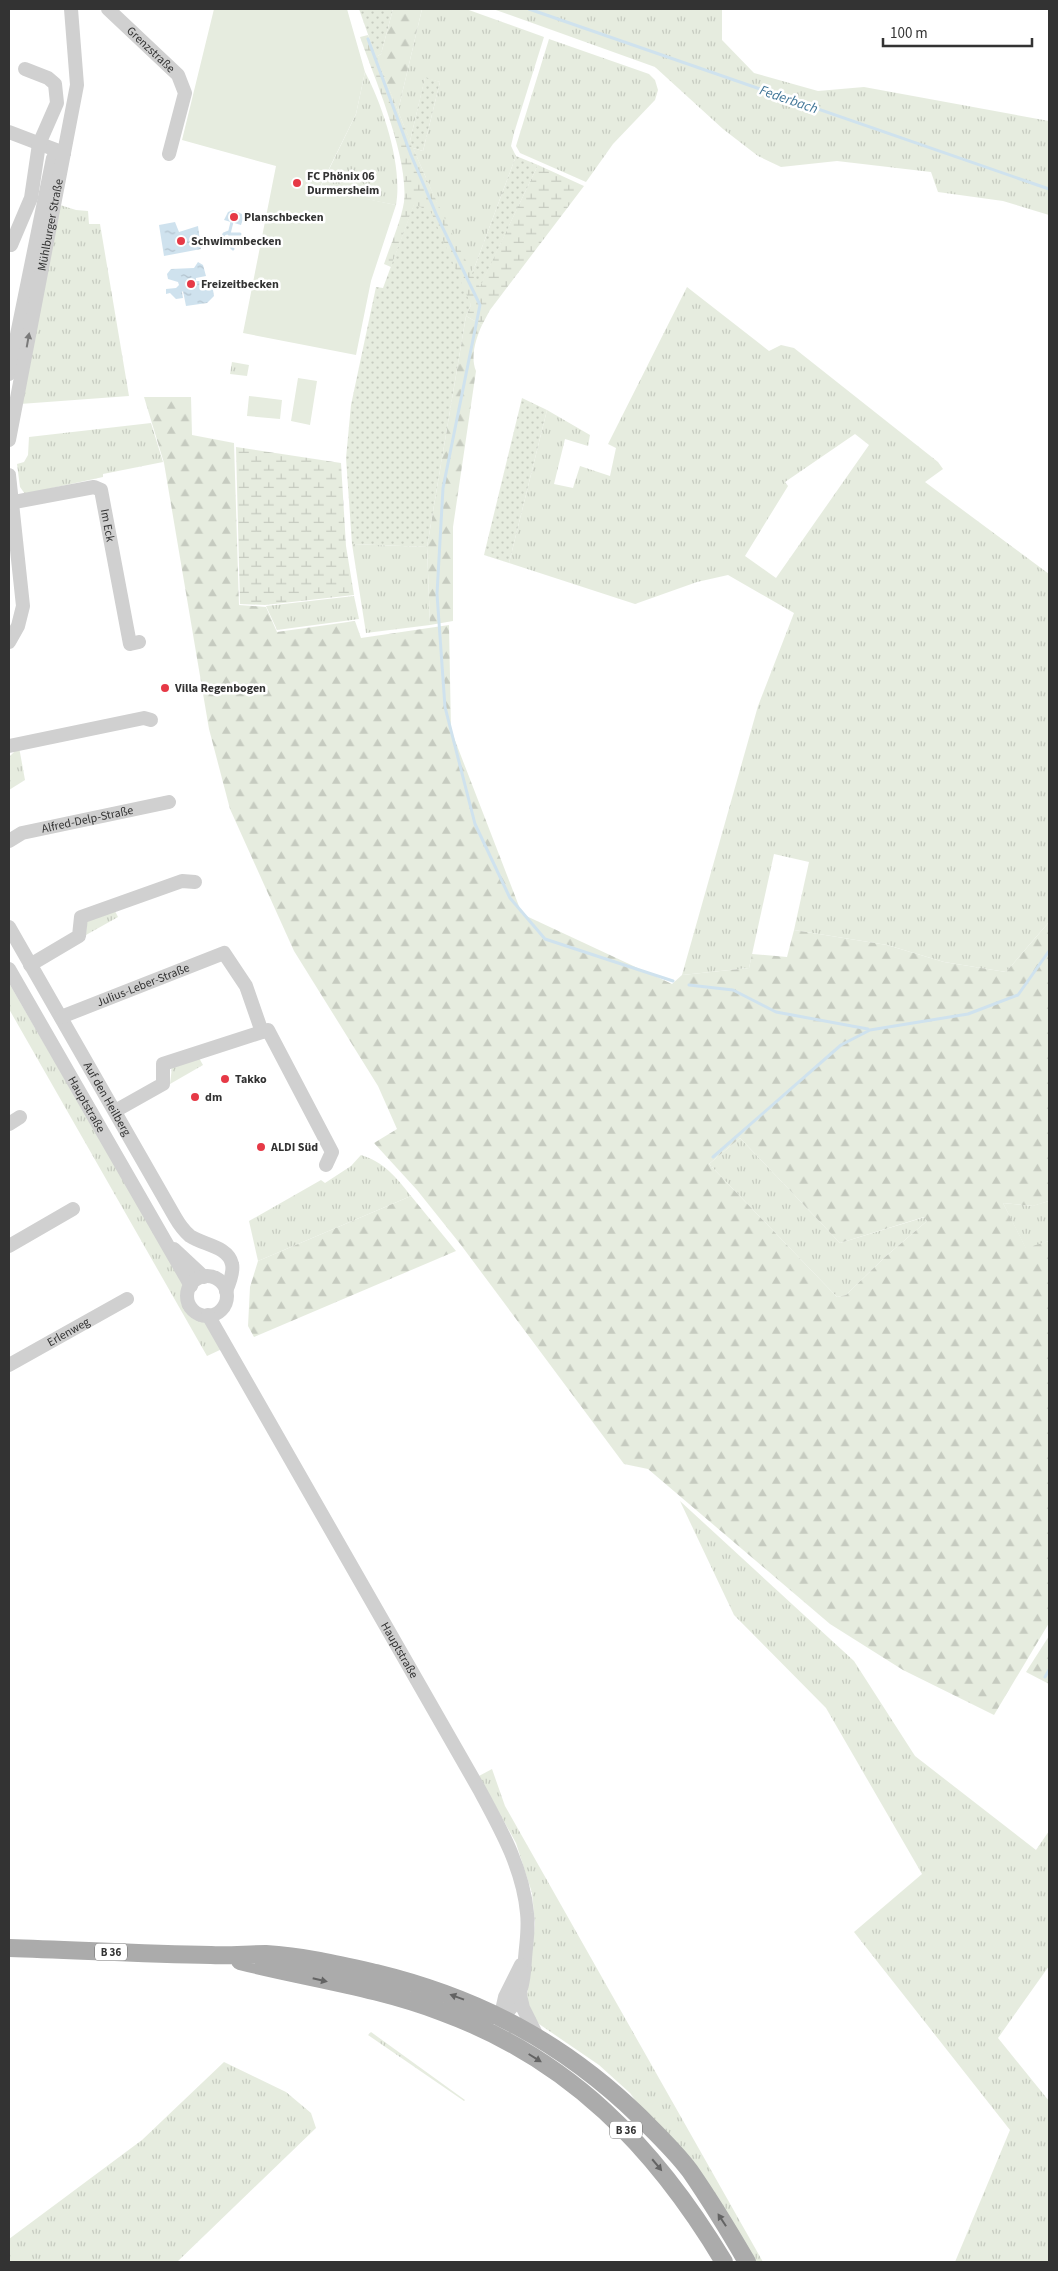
<svg xmlns="http://www.w3.org/2000/svg" width="1058" height="2271" viewBox="0 0 1058 2271" font-family="'Source Sans 3',sans-serif">
	<style>
		.grass { fill: url(#grass-tufts); fill-rule: evenodd }
		.forest { fill: url(#forest-firs); fill-rule: evenodd }
		.wetland { fill: url(#wetland-marsh) }
		.garden { fill: url(#garden-dots) }
		.pitch { fill: #e6ecdf }
		.water { fill: url(#water-ripples) }
		.lines { fill: none; stroke-linecap: round; stroke-linejoin: round }
		.stream { stroke: #cfe2ee; stroke-width: 3 }
		.minor { stroke: #d0d0d0; stroke-width: 14 }
		.major { stroke: #ababab; stroke-width: 18 }
		.oneway { fill: #7a7a7a }
		.oneway2 { fill: #636363 }
		.poi-dot { fill: #e63946; stroke: #fff; stroke-width: 2 }
		.labels { text-anchor: middle; stroke-width: 5; stroke-linejoin: round; paint-order: stroke }
		.shield { fill: #fff; stroke: #707070; stroke-width: 1 }
		.shield-label { font-size: 11px; font-weight: bold; fill: #333 }
		.street-label { font-size: 12px; fill: #333; stroke: #fff }
		.poi-label { font-size: 12px; font-weight: bold; fill: #333; stroke: #fff; text-anchor: start }
		.water-label { font-size: 14px; font-style: italic; fill: #3f7597; stroke: #fff }
	</style>
	<defs>
		<pattern id="grass-tufts" width="24" height="20" patternUnits="userSpaceOnUse" patternTransform="scale(1.25)"><rect width="24" height="20" fill="#e6ecdf"/><path d="M3 7l-1-3M5 7V3M7 7l1-3M15 17l-1-3M17 17v-4M19 17l1-3" fill="none" stroke="#c6cbc0"/></pattern>
		<pattern id="forest-firs" width="22" height="20" patternUnits="userSpaceOnUse" patternTransform="scale(1.25)"><rect width="22" height="20" fill="#e6ecdf"/><path d="M5 1l3.5 6h-7zM16 11l3.5 6h-7z" fill="#c6cbc0"/></pattern>
		<pattern id="wetland-marsh" width="20" height="14" patternUnits="userSpaceOnUse" patternTransform="scale(1.25)"><rect width="20" height="14" fill="#e6ecdf"/><path d="M1 5h8M5 5V1M11 12h8M15 12V8" fill="none" stroke="#c6cbc0"/></pattern>
		<pattern id="garden-dots" width="8" height="8" patternUnits="userSpaceOnUse" patternTransform="scale(1.25)"><rect width="8" height="8" fill="#e6ecdf"/><path d="M2 2h.1M6 6h.1" fill="none" stroke="#c6cbc0" stroke-width="1.8" stroke-linecap="round"/></pattern>
		<pattern id="water-ripples" width="26" height="14" patternUnits="userSpaceOnUse" patternTransform="scale(1.25)"><rect width="26" height="14" fill="#cfe2ee"/><path d="M2 4q2-2 4 0t4 0M15 11q2-2 4 0t4 0" fill="none" stroke="#b2c2cd"/></pattern>
	</defs>
	<rect width="100%" height="100%" fill="#fff"/>
	<path class="grass" d="M422,9H466L544,37L514,133L511,146L516,156L472,274L453,240L413,148L423,151L440,82L425,78L410,141L398,111Z
		M493,9H722V40L754,73L818,91L864,87L1049,121V215L1003,201L938,192L931,172L837,161L781,167L758,156L723,129L655,67Z
		M549,39L649,74L655,80L658,90L655,100L613,144L586,182L520,153L516,146Z
		M365,72C383,106 403,166 396,205L319,190L356,114Z
		M60,205L76,210L88,211L89,224H100L129,396L20,404Z
		M687,287L769,351L781,345L794,348L938,462L943,469L925,482L1049,574V922L1006,972L944,962L887,945L794,930L809,862L774,854L749,968L682,975L758,706L794,613L728,575L697,582L635,604L509,563L547,410L590,435L588,446L565,439L554,484L573,488L580,466L610,476L616,448L608,444ZM855,434L869,445L776,578L745,556L788,486L785,482Z
		M232,362L249,365L247,376L230,374Z
		M151,423L163,462L103,474V477L25,494L20,487L17,464L24,462L28,455L29,437Z
		M352,544L427,547L430,625L366,633Z
		M354,596L359,619L277,630L266,606Z
		M19,747L25,780L9,790L10,756Z
		M114,909L118,917L86,935L87,919Z
		M9,983L185,1286L186,1301L190,1309L208,1321L222,1349L207,1356L9,1009Z
		M199,1058L203,1065L170,1084L172,1067Z
		M740,1138L840,1243L925,1217L927,1221L885,1257L846,1295L837,1297L709,1164Z
		M361,1155C384,1162 396,1177 411,1196L258,1261L249,1221L321,1180L325,1183L351,1166Z
		M1049,1201V1241L1026,1249L1003,1203L1032,1206Z
		M680,1501L854,1661L915,1756L1036,1850L1049,1831V1966L998,2038L1049,2101V2262H955L1010,2130L854,1932L922,1874L826,1708L734,1615Z
		M492,1769L505,1806L763,2262H754L630,2093L599,2065L539,2024L533,2016L529,2008L527,1996L535,1924L532,1893L516,1843L479,1776Z
		M371,2032L465,2100L464,2101L368,2035Z
		M224,2062L286,2092L311,2113L316,2128L177,2262H9V2239L142,2140Z"/>
	<path class="forest" d="M393,9H422L398,111L376,57L381,54Z
		M466,316L482,325C476,338 470,357 476,371L453,527V621L430,625L427,547Z
		M144,397H191L192,435L234,443L239,605L266,607L277,632L355,621L361,638L449,625L451,730L522,914L672,984L682,975L749,968L752,954L787,957L794,930L887,945L944,962L1006,972L1049,922V1201L1033,1206L1003,1203L1026,1248L1049,1241V1623L994,1715L903,1670L830,1624L648,1469L624,1464L461,1245L417,1190L374,1143L397,1129L378,1086L294,951L230,809L209,729L164,463ZM740,1138L840,1243L924,1217L927,1221L885,1257L846,1295L837,1297L709,1164Z
		M411,1196L456,1251L254,1337L248,1326L250,1287L258,1261Z
		M1049,1636V1684L1026,1672Z"/>
	<path class="wetland" d="M368,35C402,121 434,206 480,286L538,165L584,186L490,310L482,325L466,316L471,305L414,205L391,267L384,264C390,246 401,221 404,202C409,157 375,80 360,37Z
		M236,447L341,463L346,546L354,595L265,605L240,604Z"/>
	<path class="garden" d="M359,9H393L381,54L376,57Z
		M425,77L440,82L423,151L413,148L410,141Z
		M516,156L538,165L480,287L472,274Z
		M414,204L431,212L471,305L466,316L427,547L352,544L346,458L351,405L376,287L383,288Z
		M522,398L547,410L509,563L484,555Z"/>
	<path class="pitch" d="M214,9H347L365,72L356,114L319,189L396,205L371,281L356,355L243,333L276,166L182,140Z
		M298,378L317,381L310,425L291,421Z
		M249,396L282,400L280,419L247,416Z"/>
	<path class="water" d="M233,210L242,214L243,219L241,225L224,220L228,212Z
		M175,222L179,232L198,226L201,249L164,256L159,225Z
		M198,262L203,265L206,276L196,278V281H205L212,284L214,296L207,303L186,306L183,291L182,292L183,298L176,299L170,293L166,294V289L176,288L179,285L178,282L168,279L167,274L171,269L194,268Z"/>
	<g class="lines">
		<path class="stream" d="M529,9L1049,189
			M368,39L411,155L437,216L480,305L443,488L437,594L445,707L475,824L510,898L545,939L673,981
			M232,222L229,234H240
			M229,232L224,234L222,238L233,249
			M689,985L733,990L776,1012L868,1029
			M713,1157L841,1045L870,1030L968,1014L1018,995L1049,951
			M1045,1677L1049,1670"/>
		<g class="minor">
			<path id="s1" d="M108,9L178,75L185,93L169,154"/>
			<path d="M9,132L64,153"/>
			<path d="M11,245L31,198L39,144L57,103L55,84L48,78L25,69"/>
			<path d="M9,374L53,158L64,153"/>
			<path id="s2" d="M9,440L77,85L71,9"/>
			<path d="M9,475L23,606L18,626L9,642"/>
			<path id="s3" d="M9,503L94,487L101,490L130,644L139,642"/>
			<path d="M9,746L144,718L151,720"/>
			<path id="s4" d="M9,841L22,833L169,802"/>
			<path id="s5" d="M9,927L175,1217C179,1224 184,1231 190,1236C203,1245 228,1246 232,1264C234,1272 229,1284 226,1291"/>
			<path d="M30,965L79,936L81,917L182,881L195,882"/>
			<path id="s6" d="M9,969L191,1286"/>
			<path id="s7" d="M61,1017L224,953L246,986L262,1032"/>
			<path d="M115,1111L163,1084V1064L268,1030L332,1152L326,1165"/>
			<path d="M9,1124L20,1117"/>
			<path d="M9,1246L73,1209"/>
			<path d="M174,1249L204,1277"/>
			<circle cx="207" cy="1296" r="20"/>
			<path id="s8" d="M208,1315L479,1789C500,1828 523,1868 527,1913C529,1929 526,1944 525,1959C524,1982 521,2003 501,2017"/>
			<path id="s9" d="M9,1365L127,1299"/>
			<path d="M520,1995L523,2008L537,2036"/>
			<path d="M500,2019L505,1997L521,1965"/>
		</g>
		<path class="major" d="M9,1948C76,1950 143,1954 211,1955C229,1956 248,1954 266,1954C303,1956 341,1965 376,1973C479,1998 564,2043 640,2117C657,2134 676,2152 690,2171C710,2200 729,2231 747,2262
			M240,1961C307,1978 377,1987 442,2012C570,2059 655,2147 724,2262"/>
	</g>
	<defs><path id="oneway-solid" d="M-6-.8H1V-3.2L6.5 0L1 3.2V.8H-6Z" transform="scale(1.25)"/></defs>
	<use class="oneway" href="#oneway-solid" transform="translate(28 340) rotate(-80)"/>
	<g class="oneway2">
		<use href="#oneway-solid" transform="translate(320 1980) rotate(13)"/>
		<use href="#oneway-solid" transform="translate(457 1997) rotate(-160)"/>
		<use href="#oneway-solid" transform="translate(535 2058) rotate(32)"/>
		<use href="#oneway-solid" transform="translate(657 2165) rotate(50)"/>
		<use href="#oneway-solid" transform="translate(722 2220) rotate(-123)"/>
	</g>
	<g class="poi-dot">
		<circle cx="297" cy="183" r="5"/>
		<circle cx="234" cy="217" r="5"/>
		<circle cx="181" cy="241" r="5"/>
		<circle cx="191" cy="284" r="5"/>
		<circle cx="165" cy="688" r="5"/>
		<circle cx="225" cy="1079" r="5"/>
		<circle cx="195" cy="1097" r="5"/>
		<circle cx="261" cy="1147" r="5"/>
	</g>
	<g class="labels">
		<g class="shield">
			<rect x="95" y="1943.5" width="32" height="17" rx="4"/>
			<rect x="610" y="2121.5" width="32" height="17" rx="4"/>
		</g>
		<g class="shield-label">
			<text x="111" y="1956">B 36</text>
			<text x="626" y="2134">B 36</text>
		</g>
		<g class="street-label">
			<text dy="4" stroke="none"><textPath href="#s1" startOffset="59">Grenzstraße</textPath></text>
			<text dy="4" stroke="none"><textPath href="#s2" startOffset="219">Mühlburger Straße</textPath></text>
			<text dy="4" stroke="none"><textPath href="#s3" startOffset="130">Im Eck</textPath></text>
			<text dy="4" stroke="none"><textPath href="#s4" startOffset="82">Alfred-Delp-Straße</textPath></text>
			<text dy="4" stroke="none"><textPath href="#s7" startOffset="88">Julius-Leber-Straße</textPath></text>
			<text dy="4" stroke="none"><textPath href="#s5" startOffset="198">Auf den Heilberg</textPath></text>
			<text dy="4" stroke="none"><textPath href="#s6" startOffset="156">Hauptstraße</textPath></text>
			<text dy="4" stroke="none"><textPath href="#s9" startOffset="68">Erlenweg</textPath></text>
			<text dy="4" stroke="none"><textPath href="#s8" startOffset="386">Hauptstraße</textPath></text>
		</g>
		<g class="poi-label">
			<text x="307" y="180">FC Phönix 06<tspan x="307" dy="14">Durmersheim</tspan></text>
			<text x="244" y="221">Planschbecken</text>
			<text x="191" y="245">Schwimmbecken</text>
			<text x="201" y="288">Freizeitbecken</text>
			<text x="175" y="692">Villa Regenbogen</text>
			<text x="235" y="1083">Takko</text>
			<text x="205" y="1101">dm</text>
			<text x="271" y="1151">ALDI Süd</text>
		</g>
		<g class="water-label">
			<text transform="translate(789 99) rotate(19)" y="5">Federbach</text>
		</g>
	</g>
	<rect width="1058" height="2271" fill="none" stroke="#333333" stroke-width="20"/>
	<path d="M883 38v8h149v-8" fill="none" stroke="#333333" stroke-width="2.5"/>
	<text x="890" y="38" font-size="15" fill="#333333" stroke="#ffffff" stroke-width="4" paint-order="stroke">100 m</text>
</svg>
